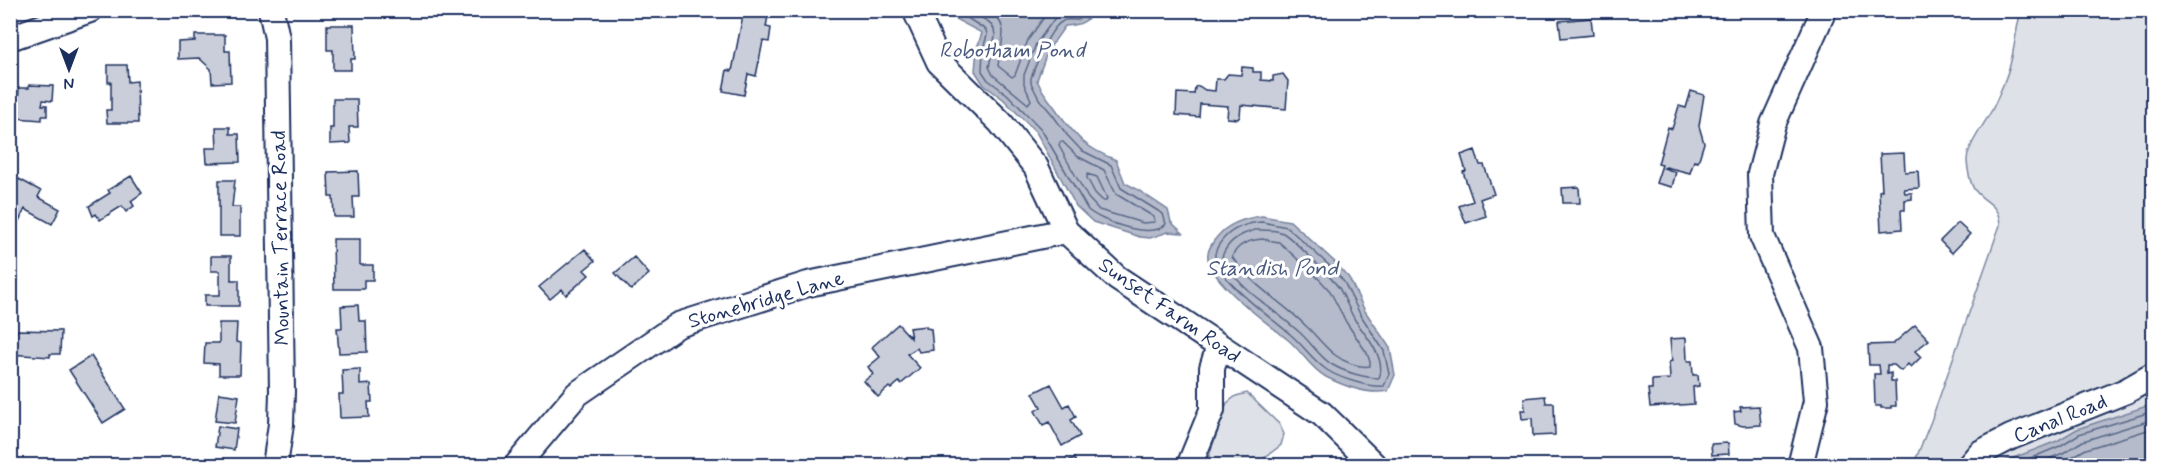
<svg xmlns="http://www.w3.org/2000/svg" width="2164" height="476" viewBox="0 0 2164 476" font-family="Mynerve,sans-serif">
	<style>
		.green { fill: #dee1e7; stroke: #7c88a2; stroke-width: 1.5 }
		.water { fill: #b5bbca; stroke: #77839f; stroke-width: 1.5 }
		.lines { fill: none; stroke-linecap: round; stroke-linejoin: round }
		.shore { stroke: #596789; stroke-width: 1.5 }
		.building { fill: #caceda; stroke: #1b2f5e; stroke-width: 1.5 }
		.minor-casing { stroke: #1b2f5e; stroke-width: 28 }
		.minor { stroke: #fff; stroke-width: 24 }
		.labels { text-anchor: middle; stroke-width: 6; stroke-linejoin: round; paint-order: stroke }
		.street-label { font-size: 21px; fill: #1b2f5e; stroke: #fff }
		.water-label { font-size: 22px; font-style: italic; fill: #49597e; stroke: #fff }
	</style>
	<rect width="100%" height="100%" fill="#fff"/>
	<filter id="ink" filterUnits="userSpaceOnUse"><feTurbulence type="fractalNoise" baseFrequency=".0167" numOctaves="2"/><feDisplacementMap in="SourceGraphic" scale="12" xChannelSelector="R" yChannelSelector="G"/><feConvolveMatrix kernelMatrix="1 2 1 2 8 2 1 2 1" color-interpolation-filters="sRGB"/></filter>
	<g filter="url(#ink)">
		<path class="green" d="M2021,11H2153V465L1913,466L1931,421L2000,225C1999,203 1985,204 1974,189C1969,181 1968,171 1967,162C1966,147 1986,122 1993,108C1999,95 2006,79 2010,65C2015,47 2016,28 2021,11Z
			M1247,393L1279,424L1284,434L1281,445L1255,465H1206L1227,403L1236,396Z"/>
		<path class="water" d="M947,11H1094C1086,23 1080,25 1065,26L1048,50L1037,80C1043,94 1050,100 1058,112C1078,139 1084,147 1116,160L1125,183L1135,188L1168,210L1171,222L1183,233L1168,232L1150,238L1140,237L1093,222L1076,206L1036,132L1003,99L984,85L975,71L977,48L982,33L955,19Z
			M1262,216L1290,221L1337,264L1349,278L1365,311L1390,348L1395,375L1388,391C1369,395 1344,386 1326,377C1310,368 1301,350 1287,339C1269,324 1203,278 1208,253C1209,248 1214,240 1217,237C1228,223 1245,218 1262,216Z
			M2153,404V465H2000L2003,462L2057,441L2077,429Z"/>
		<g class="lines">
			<path class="shore" d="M955,10L986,30L987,35L983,49L982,71L988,80L1007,94L1041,129L1088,210C1102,222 1152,240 1166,224L1163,214L1121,188L1111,165L1081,150L1067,135L1052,114L1039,99L1031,83V78C1036,64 1050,27 1063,21C1066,19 1073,20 1078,20L1087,10
				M968,10L989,22L994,29L995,36L989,67L993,75L1028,104L1031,100L1024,84V75L1036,44L1057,15L1078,10
				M987,10C1013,25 1000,42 998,66L1012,77L1015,75L1028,40L1049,10
				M1060,142H1063L1077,156L1104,170L1116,194L1154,217L1155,222L1143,223L1099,210L1088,198L1059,146Z
				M1087,174L1097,177L1107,198L1106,201H1103L1095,193L1087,178Z
				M1262,222L1287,227L1332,268L1344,282L1360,314L1384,351L1389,374L1384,386C1370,388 1339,378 1327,370C1313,361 1304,346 1291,335C1273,319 1217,280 1215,257C1214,251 1220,242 1225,237C1235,227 1248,223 1262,222Z
				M1255,230C1264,230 1275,229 1283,233C1292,238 1332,278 1339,288C1345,298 1349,310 1355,320C1365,335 1387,358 1379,378C1365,378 1344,372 1331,364C1318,355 1310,341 1298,331C1272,307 1238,290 1222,257C1227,241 1240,234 1255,230Z
				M1262,239L1279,242L1320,280L1330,291L1346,322L1367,353L1370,362V366C1359,368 1344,362 1335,355C1324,347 1316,335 1306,326C1280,300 1254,288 1232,257C1237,244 1250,240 1262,239Z
				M2012,466L2060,446L2079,434L2154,411
				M2032,466L2063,453L2083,441L2154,419
				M2056,466L2086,449L2154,428"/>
		</g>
		<path class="building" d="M744,10H769L766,27L771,28L769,42L763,41L756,76L748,74L744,95L723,91L727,70L732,71Z
			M1591,18L1593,35L1561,38L1559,21Z
			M327,25H354L355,59H351V70H333V50H327Z
			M195,35H225V51H230L231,82L212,83L211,69L199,58L178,59V42L195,41Z
			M108,65H127L128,82L137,81L138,123H107L106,110H111V82H108Z
			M1242,67L1253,68V72H1261V80L1273,81V76L1283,74L1288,81L1286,109L1241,105L1240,116L1238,119L1227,118L1228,106L1200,104L1199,117L1176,115L1177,93L1194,94L1195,87L1199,86L1205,90L1215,91L1216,79H1224L1228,74L1241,75Z
			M29,85L53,86L52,101L43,100L42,105H47V116H42V120L16,118V109H12V100L18,101L19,88H29Z
			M1691,91L1704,95L1699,126L1704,143L1698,162L1694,161L1690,173L1666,167L1664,168L1676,172L1672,187L1656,183L1662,165L1658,164L1668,127L1672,129L1679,106L1686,108Z
			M333,99H357L358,127H349L350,143L330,144V128H333Z
			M216,127H230V134H239L240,162L207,163L206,148H217Z
			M1475,150L1480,165H1484L1494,194L1480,199L1486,216L1466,223L1459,206L1473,201L1463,172L1466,171L1461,155Z
			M1904,153L1905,172L1918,171L1919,188L1904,189L1905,193H1912V199L1905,200V210H1901L1902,229L1881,231L1879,191L1882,190L1880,154Z
			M358,171L359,197H353L354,217H334L333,197H329L328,172Z
			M131,176L142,193L131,201L134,206L126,212L122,206L100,220L96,214L93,216L89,206L110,193L108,190Z
			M19,179L41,191L38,197L60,209L52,224L25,209L18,223L10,219V194Z
			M219,180H235L232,207H240V236H219Z
			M1579,187L1580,203H1563L1562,188Z
			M1958,223L1970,234L1952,253L1940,241Z
			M333,239H360V265H373V280H364V289H334Z
			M585,249L595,261L584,270L589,275L566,295L562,289L550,299L539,287Z
			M211,256H231V280H239V306H205V295H220V271H211Z
			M634,257L649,274L631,290L615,273Z
			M358,305L359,321H366L367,352L339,353L337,328H342L341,306Z
			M219,323H237L236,342L241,343L240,375H219V364L204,363L205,343H219Z
			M898,324L911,338L909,328L926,326V328L931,329L933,350L919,352L917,348L907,354L920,368L901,384L899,382L891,389L889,387L878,397L864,381L873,374L868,367L880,357L872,347Z
			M1915,325L1929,340L1915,351L1921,357L1911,367L1908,364L1901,371L1894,365H1887V374L1891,373V381H1895L1896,406H1891V408H1881V406H1875L1874,374H1880L1879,365H1869L1868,345L1893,344Z
			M16,330L61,331L60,354H50V357L10,354V343H16Z
			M1686,338L1687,361H1692L1693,375H1698L1699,386L1693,387L1694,404L1650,407L1648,389H1652V380L1670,379L1669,362L1672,361L1670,339Z
			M91,356L125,409L103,423L69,370Z
			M360,369V385L371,384L372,402H368L369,417L340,418L339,394H343L342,370Z
			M1051,384L1064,407L1069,404L1076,417L1071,420L1080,436L1062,446L1049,422L1043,425L1035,411L1041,407L1033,393Z
			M219,393L239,396L235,423L215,421Z
			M1545,396L1546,403H1554L1555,435L1533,436L1532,418L1522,419L1521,410H1525L1524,398Z
			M1759,406L1761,425L1743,426L1735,424L1734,412L1741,411L1740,407Z
			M218,426L237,429L234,450L215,447Z
			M1728,443L1729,454L1712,455L1711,444Z
			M201,458L213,466H197Z
			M360,458L389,465V466H358Z
			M1074,458L1078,466H1058Z"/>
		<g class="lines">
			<g class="minor-casing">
				<path id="minor" d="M271,10L277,38L282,392L281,424L275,466
					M915,10L939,62L1000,122L1036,167L1066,231L1117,278L1322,414L1375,466
					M10,38L90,10
					M516,466L577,394L678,325L808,284L1066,231
					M1189,466L1212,410V368L1219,346
					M1800,466L1816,401L1811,348L1762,236L1760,174L1773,124L1824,10
					M1969,466L1980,453L2011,437L2126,391L2154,375"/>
			</g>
			<use href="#minor" class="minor"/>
		</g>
	</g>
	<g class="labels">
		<g class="street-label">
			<text transform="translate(280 238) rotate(-91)" y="7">Mountain Terrace Road</text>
			<text transform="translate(766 299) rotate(-16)" y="7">Stonebridge Lane</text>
			<text transform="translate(1170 310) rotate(35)" y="7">Sunset Farm Road</text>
			<text transform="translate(2060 418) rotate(-22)" y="7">Canal Road</text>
		</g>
		<g class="water-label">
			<text x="1012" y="57">Robotham Pond</text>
			<text x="1272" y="275">Standish Pond</text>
		</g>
	</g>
	<rect width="2164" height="476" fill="none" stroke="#fff" stroke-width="36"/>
	<rect x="18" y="18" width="2128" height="440" fill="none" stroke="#1b2f5e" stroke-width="2" filter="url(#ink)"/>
	<g transform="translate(69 69) rotate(180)" stroke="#ffffff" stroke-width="4.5" paint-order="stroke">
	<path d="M0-4.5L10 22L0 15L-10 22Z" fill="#1b2f5e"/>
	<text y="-9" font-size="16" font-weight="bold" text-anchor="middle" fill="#1b2f5e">N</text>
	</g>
</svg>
